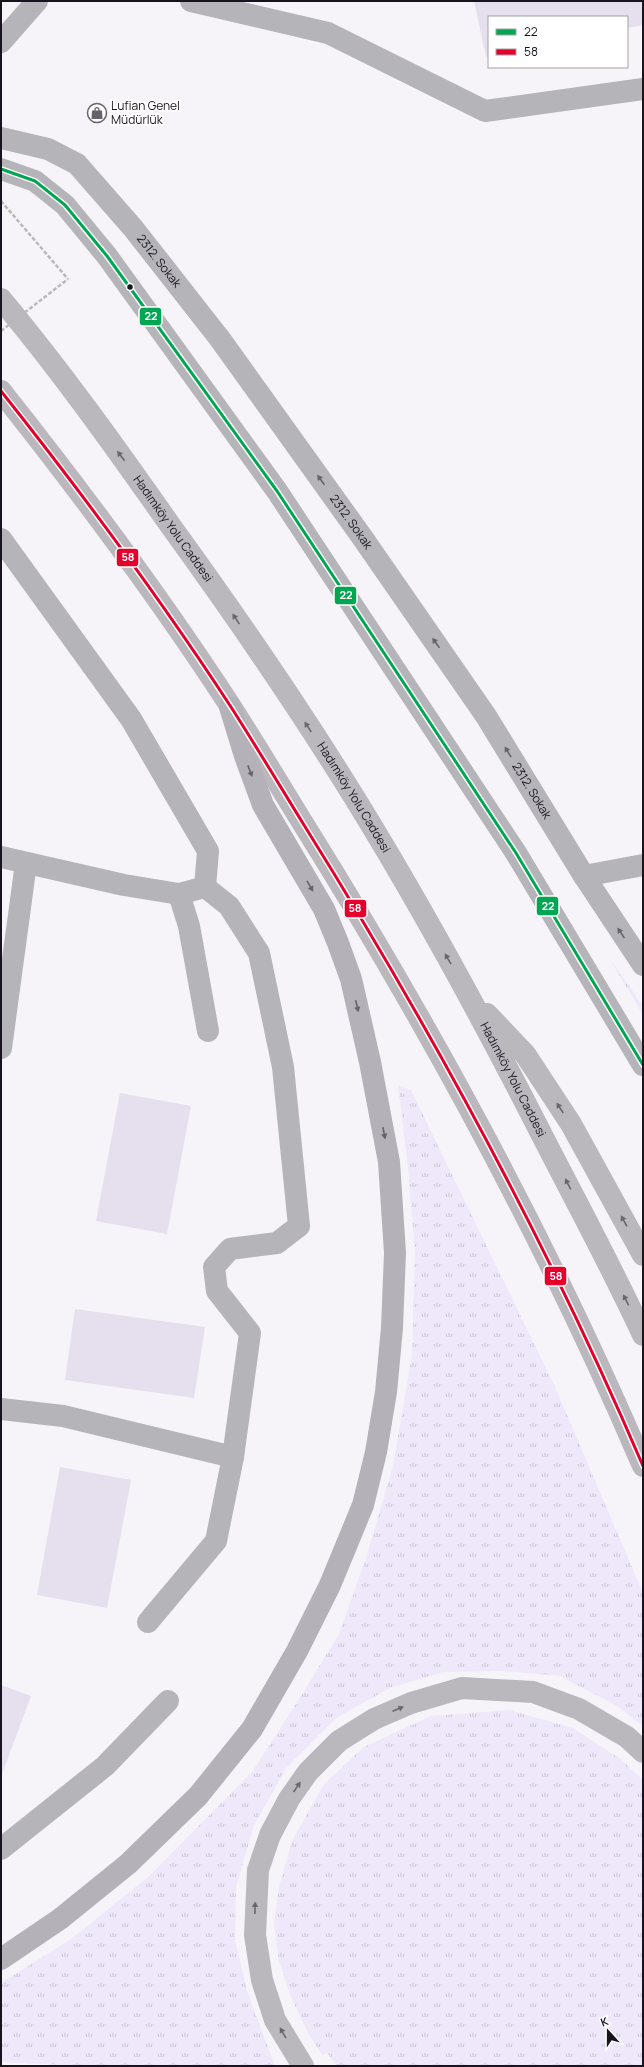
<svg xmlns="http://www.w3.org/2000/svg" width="644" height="2067" viewBox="0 0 644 2067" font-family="Manrope,sans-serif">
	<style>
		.grass { fill: url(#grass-tufts) }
		.building { fill: #e5dfee }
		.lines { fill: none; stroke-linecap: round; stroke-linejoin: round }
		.path { stroke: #bab8bd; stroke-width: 2.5; stroke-dasharray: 4 2; stroke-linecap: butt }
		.minor { stroke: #b5b4b8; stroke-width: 22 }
		.major { stroke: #bab8bd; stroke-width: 22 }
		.highway { stroke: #b4b2b8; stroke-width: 22 }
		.path-bridge { stroke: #bab8bd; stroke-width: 2.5; stroke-dasharray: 4 2; stroke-linecap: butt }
		.bus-1-casing { stroke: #fff; stroke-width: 6 }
		.bus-2-casing { stroke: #fff; stroke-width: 6 }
		.bus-1 { stroke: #00a651; stroke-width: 3 }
		.bus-2 { stroke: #e4002b; stroke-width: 3 }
		.oneway { fill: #69666e }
		.oneway2 { fill: #66646c }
		.oneway3 { fill: #66626c }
		.bus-dot { fill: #18131f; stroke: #fff; stroke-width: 1.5 }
		.labels { text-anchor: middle; stroke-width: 4; stroke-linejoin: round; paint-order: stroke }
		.poi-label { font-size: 12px; fill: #18131f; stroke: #fff; text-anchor: start }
		.street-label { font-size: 12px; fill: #18131f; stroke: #fff }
		.line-badge { stroke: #fff; stroke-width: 1.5 }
		.badge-label { font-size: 11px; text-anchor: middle; font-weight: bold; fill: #fff }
	</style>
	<defs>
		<pattern id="grass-tufts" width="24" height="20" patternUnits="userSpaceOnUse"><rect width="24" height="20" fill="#eee8fa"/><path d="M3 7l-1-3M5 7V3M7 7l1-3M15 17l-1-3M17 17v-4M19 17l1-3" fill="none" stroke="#cbc6d6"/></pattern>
	</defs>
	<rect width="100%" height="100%" fill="#f6f4f9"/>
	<path class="grass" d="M608,956L643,1006V1015Z
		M398,1085L411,1090L555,1387L643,1593V1726L617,1706L560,1676L501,1671L443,1672L390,1688L336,1718L287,1767L254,1825L236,1887L235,1940L247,1991L275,2066H80L1,2062V1983L71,1939L148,1877L252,1772L296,1704L339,1634L365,1561L393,1466L412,1355L415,1253L408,1168Z
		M509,1710L573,1728L622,1760L643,1781V2066H337L327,2053L322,2055L308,2033L291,1997L279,1961L274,1923L279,1887L292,1841L324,1784L364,1747L431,1716Z"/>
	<path class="building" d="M474,1H643V25L627,28V17H489V56L486,57Z
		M120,1093L191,1106L167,1234L96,1221Z
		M75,1309L205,1327L194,1398L65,1380Z
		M60,1467L131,1480L107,1608L37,1595Z
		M1,1685L31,1696L1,1777Z"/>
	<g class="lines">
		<path class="path" d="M1,201L68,279"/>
		<g class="minor">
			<path d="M191,1L328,33L485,111L643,89"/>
			<path d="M1,42L37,1"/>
			<path id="s1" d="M1,138L48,149L77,164L133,228L220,339L362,537L486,716L584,876L643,965"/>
			<path d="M1,169L35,181L65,205L107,256L277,491L516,853L643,1065"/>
			<path d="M1,539L131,719L208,851L205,887L179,894L124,885L1,857"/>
			<path d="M584,876L643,865"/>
			<path d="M179,894L189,926L208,1031"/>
			<path d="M1,1048L26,863"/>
			<path d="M1,1409L63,1416L233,1457"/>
			<path d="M148,1622L216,1541L233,1457L250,1333L217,1291L214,1267L230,1249L277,1243L299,1226L283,1067L259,953L229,906L205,887"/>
			<path d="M1,1849L105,1766L168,1701"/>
		</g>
		<g class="major">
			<path id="s2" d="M1,299C61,371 116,448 170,525C236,616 300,709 359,805C426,914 488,1029 546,1143C579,1207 613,1270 643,1335"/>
			<path d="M1,391C82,493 160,598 231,707C256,746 280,786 304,825C432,1030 548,1244 643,1466"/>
			<path d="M487,1014L525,1054L571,1124L643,1255"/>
			<path d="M303,2066L275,2020L262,1980L255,1935L258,1870L270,1835L289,1799L308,1772L339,1741L374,1719L411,1703L462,1688L533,1692L579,1709L627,1737L643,1752"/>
		</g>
		<path class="highway" d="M1,1959L60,1919L128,1864L198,1796L252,1729L297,1651L330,1585L363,1505L376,1452L386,1392L392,1328L395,1253L389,1162L370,1062L351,979L338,943L324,909L263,805L245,756L230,707"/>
		<path class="path-bridge" d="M1,331L68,279"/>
		<g class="bus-1-casing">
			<path id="bus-1" d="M1,169L35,181L65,205L107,256L277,491L516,853L643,1065"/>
		</g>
		<g class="bus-2-casing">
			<path id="bus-2" d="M1,391C82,493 160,598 231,707C256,746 280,786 304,825C432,1030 548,1244 643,1466"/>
		</g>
		<use href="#bus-1" class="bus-1"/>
		<use href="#bus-2" class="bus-2"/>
	</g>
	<defs><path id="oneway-solid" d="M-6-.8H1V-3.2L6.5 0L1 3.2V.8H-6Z"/></defs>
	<g class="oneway">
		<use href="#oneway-solid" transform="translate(121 456) rotate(-127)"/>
		<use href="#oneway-solid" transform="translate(236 619) rotate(-124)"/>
		<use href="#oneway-solid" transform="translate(308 727) rotate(-123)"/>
		<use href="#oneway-solid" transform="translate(448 959) rotate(-120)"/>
		<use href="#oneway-solid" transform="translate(560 1108) rotate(-123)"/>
		<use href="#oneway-solid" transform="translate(568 1184) rotate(-117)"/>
		<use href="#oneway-solid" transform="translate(624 1221) rotate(-119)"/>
		<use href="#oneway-solid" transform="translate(626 1300) rotate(-116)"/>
		<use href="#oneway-solid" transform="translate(398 1709) rotate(-23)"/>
		<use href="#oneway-solid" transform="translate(297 1787) rotate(-56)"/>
		<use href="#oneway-solid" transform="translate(255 1908) rotate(-89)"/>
		<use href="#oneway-solid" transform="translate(283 2033) rotate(-120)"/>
	</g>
	<g class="oneway2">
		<use href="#oneway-solid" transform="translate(321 480) rotate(-126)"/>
		<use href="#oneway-solid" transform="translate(436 643) rotate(-125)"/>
		<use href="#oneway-solid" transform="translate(508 752) rotate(-121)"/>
		<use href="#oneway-solid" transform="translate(621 933) rotate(-124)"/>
	</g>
	<g class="oneway3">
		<use href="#oneway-solid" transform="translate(250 771) rotate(69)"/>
		<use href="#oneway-solid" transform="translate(310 886) rotate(60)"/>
		<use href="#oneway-solid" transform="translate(357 1006) rotate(77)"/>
		<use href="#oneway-solid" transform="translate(384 1133) rotate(79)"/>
	</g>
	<defs>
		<g id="shop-ring" transform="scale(1)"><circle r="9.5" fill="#fff" stroke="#66626b" stroke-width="1.5"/><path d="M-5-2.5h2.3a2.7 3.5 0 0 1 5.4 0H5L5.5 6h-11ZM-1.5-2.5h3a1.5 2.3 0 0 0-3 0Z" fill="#66626b"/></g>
	</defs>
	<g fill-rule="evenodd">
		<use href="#shop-ring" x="97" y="113"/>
	</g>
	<circle class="bus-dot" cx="130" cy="287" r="3.5"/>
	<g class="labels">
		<g class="poi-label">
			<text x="111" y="110">Lufian Genel<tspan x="111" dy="14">Müdürlük</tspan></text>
		</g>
		<g class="street-label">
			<text dy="4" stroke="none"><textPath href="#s1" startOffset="208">2312. Sokak</textPath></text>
			<text dy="4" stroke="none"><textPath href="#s1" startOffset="532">2312. Sokak</textPath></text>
			<text dy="4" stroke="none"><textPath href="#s2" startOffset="287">Hadımköy Yolu Caddesi</textPath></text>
			<text dy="4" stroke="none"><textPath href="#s1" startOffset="856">2312. Sokak</textPath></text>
			<text dy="4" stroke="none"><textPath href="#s2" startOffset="611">Hadımköy Yolu Caddesi</textPath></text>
			<text dy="4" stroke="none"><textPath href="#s2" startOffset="935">Hadımköy Yolu Caddesi</textPath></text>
		</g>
	</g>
	<g class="line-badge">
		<rect x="139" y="307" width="23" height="19" rx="4" fill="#00a651"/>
		<rect x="116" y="548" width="23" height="19" rx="4" fill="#e4002b"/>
		<rect x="334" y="586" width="23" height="19" rx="4" fill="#00a651"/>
		<rect x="536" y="896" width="23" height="20" rx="4" fill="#00a651"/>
		<rect x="344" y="899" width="23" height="19" rx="4" fill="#e4002b"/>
		<rect x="544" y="1266" width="23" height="20" rx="4" fill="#e4002b"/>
	</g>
	<g class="badge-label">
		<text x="151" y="320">22</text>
		<text x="128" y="561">58</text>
		<text x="346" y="599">22</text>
		<text x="548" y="910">22</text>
		<text x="355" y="912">58</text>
		<text x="556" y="1280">58</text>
	</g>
	<rect width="644" height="2067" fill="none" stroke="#18131f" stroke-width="4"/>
	<rect x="488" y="16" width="140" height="52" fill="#ffffff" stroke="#a3a1a5"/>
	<rect x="496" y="29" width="20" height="6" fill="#00a651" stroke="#a3a1a5"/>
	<text x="524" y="36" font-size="12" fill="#18131f">22</text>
	<rect x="496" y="49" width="20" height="6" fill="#e4002b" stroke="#a3a1a5"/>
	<text x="524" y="56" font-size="12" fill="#18131f">58</text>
	<g transform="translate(608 2031) rotate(339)" stroke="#ffffff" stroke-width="3" paint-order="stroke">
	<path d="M0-3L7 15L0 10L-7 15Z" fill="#18131f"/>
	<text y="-6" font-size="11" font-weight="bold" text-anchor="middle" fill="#18131f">K</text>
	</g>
</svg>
